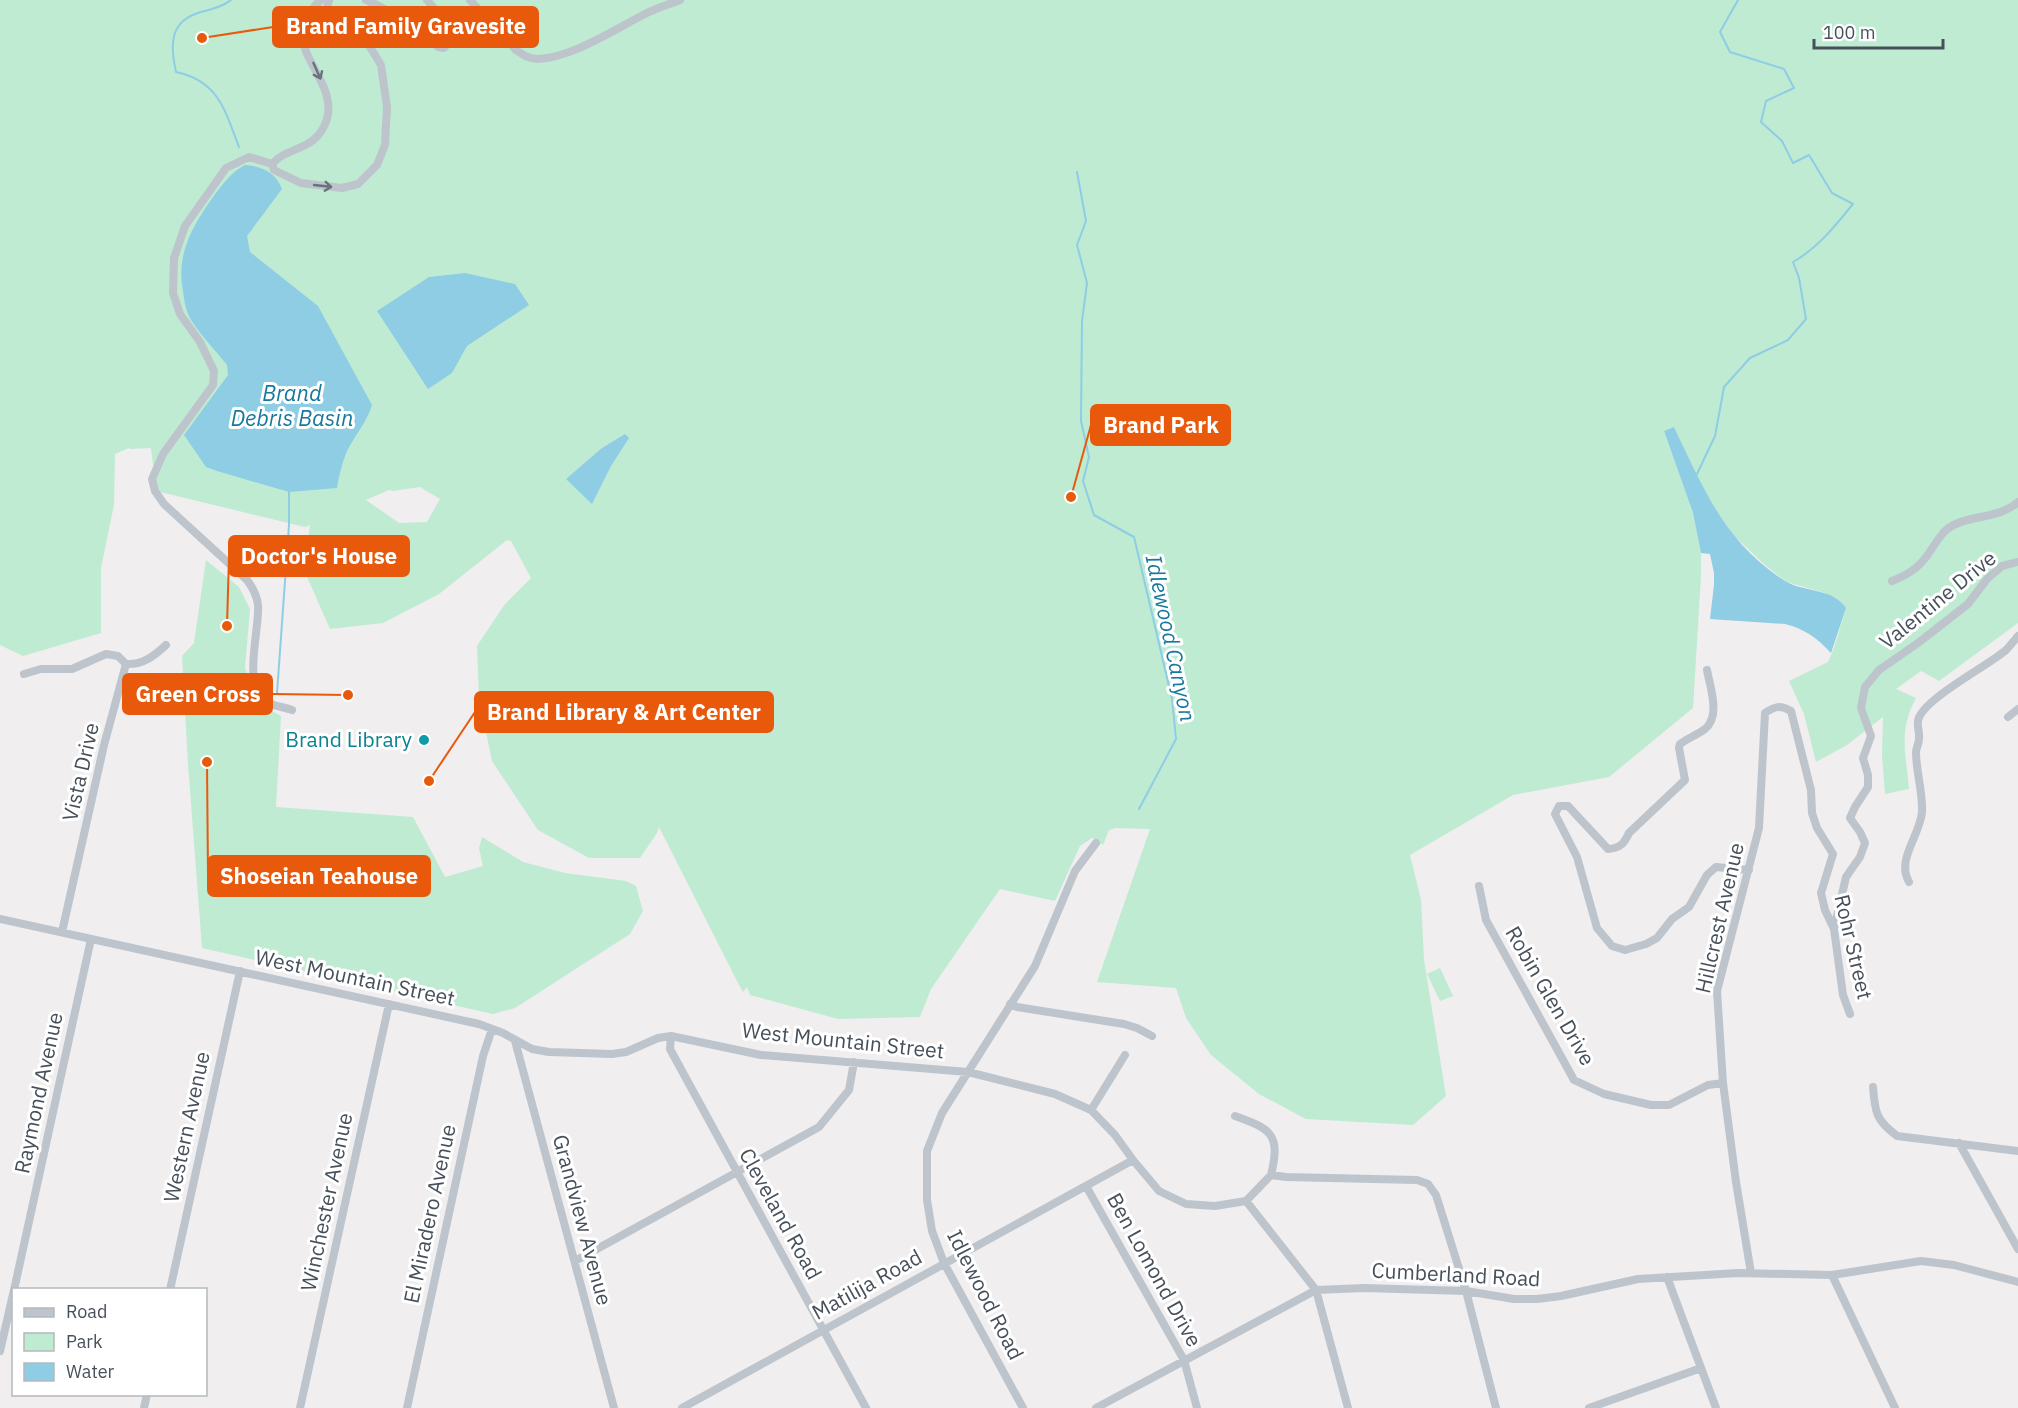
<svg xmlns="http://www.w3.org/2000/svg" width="2018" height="1408" viewBox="0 0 2018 1408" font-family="'IBM Plex Sans',sans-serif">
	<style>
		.green { fill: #bfebd3; fill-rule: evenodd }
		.water { fill: #8fcde5 }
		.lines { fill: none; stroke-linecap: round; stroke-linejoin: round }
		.stream { stroke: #8fcde5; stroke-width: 2 }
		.street { stroke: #bdc4cc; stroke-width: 8 }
		.oneway { stroke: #6a737c }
		.culture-dot { fill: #0f9aa8; stroke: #fff; stroke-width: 2 }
		.labels { text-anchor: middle; stroke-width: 6; stroke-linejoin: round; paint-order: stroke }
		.street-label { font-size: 21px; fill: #47505a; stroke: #fff }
		.culture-label { font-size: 21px; fill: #0d838f; stroke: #fff; text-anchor: end }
		.water-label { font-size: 22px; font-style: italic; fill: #17789d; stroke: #fff }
		.leader { fill: none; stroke: #e8590c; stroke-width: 2 }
		.callout-dot { fill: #e8590c; stroke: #fff; stroke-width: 2 }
		.callout { fill: #e8590c; stroke: #e8590c; stroke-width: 2 }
		.callout-label { font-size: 22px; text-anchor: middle; font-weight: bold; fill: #fff }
	</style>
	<rect width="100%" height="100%" fill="#f0eeee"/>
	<path class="green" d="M0,0H2018V623L1939,681L1921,671L1896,689L1916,698C1898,731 1906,753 1909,789L1885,794L1882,756L1883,717L1847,745L1816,762L1804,714L1789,681L1828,662L1834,648L1846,608L1825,593L1787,582L1766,566L1729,531L1709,501L1674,427L1664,431L1693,513L1701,553V576L1693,708L1609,777L1513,795L1410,855L1421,900L1424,960L1446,1096L1413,1125L1306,1119L1259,1094L1211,1055L1186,1018L1176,988L1097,982L1150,829L1116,828L1109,830L1103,845L1092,838L1080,846L1055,901L1000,889L931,989L920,1017L838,1019L750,995L747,987L743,992L737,981L659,827L657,833L640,858H589L538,830L492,761L479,698L477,646L505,604L531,578L511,541L507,540L439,594L383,623L330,629L304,570L310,525L305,527L156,491L151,448L130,449L129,448L115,454L114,505L101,568V633L23,656L0,645ZM420,487L440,499L427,522L399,523L366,500L389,490L393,491Z
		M206,560L239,587L250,609L245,668L256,702L281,716L276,807L413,817L445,877L483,866L479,848L482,837L523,862L565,873L626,881L636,886L643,911L630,934L515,1008L493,1014L202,948L188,764L182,656L194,643Z
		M1440,968L1453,996L1440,1001L1427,974Z"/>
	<path class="water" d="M245,165C261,166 276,172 282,189L247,236L250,252L318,306L372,405C367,422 355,435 347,451C342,463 339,475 337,488L289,492L217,471L206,467L184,435L228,375L227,365C218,353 193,327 188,314C185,307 184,299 183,291C176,254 192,227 213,197C222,185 231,172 245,165Z
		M465,273L515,284L529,305L467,346L452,373L428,389L377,311L429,277Z
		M1674,427C1704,489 1724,542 1785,581C1805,593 1831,587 1846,608L1831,653C1817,638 1805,629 1785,624L1710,619L1714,585V573L1710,554L1701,553L1693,513L1664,431Z
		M625,434L629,438L611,466L592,504L566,479L602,448Z"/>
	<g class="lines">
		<path class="stream" d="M231,0C222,7 212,9 201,12C169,21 170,45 176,72C219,81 225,111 239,147
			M1077,172L1086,221L1077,245L1087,283L1082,321L1081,421L1089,457L1083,481L1094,515L1134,537L1172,699L1176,739L1139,809
			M1697,474L1715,436L1724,387L1750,358L1788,340L1806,319L1799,278L1793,262C1818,248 1835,226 1853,204L1832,193L1809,155L1793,163L1782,141L1761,122L1766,101L1794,88L1784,69L1730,52L1720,32L1738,0
			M277,693L289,525V490"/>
		<path class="street" d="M366,0C393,11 415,28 438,47L444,48L450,41C449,24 438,13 427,0
			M470,0L516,50C523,55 529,59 538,59C571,58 615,29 645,14C656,8 668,5 680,0
			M272,164C288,145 316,153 327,119C336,88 302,61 303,36C303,30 307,24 309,19C312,10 313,6 321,0
			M1892,581C1910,574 1921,566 1931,550C1935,544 1940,536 1945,531C1965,513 1997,521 2018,502
			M126,664C143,665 154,656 166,645
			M1707,670C1710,687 1721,716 1705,729C1697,735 1688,738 1680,744L1679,748L1685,780L1629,833C1624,844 1620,848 1608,849L1568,806H1559L1555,814L1577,857L1597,928L1612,946L1625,950L1646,944L1657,938L1672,919L1689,907L1707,875L1716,867L1749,870
			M24,674L41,669H72L106,654L118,656L126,664
			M292,710C284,707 272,706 265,701C242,686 260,628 258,605C257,595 253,588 247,580L164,504L155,491L152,479L163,454L213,385L214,371L200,342L180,314L173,293L174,258L185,226L226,168L249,157L272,164L274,170L301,183L342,188L358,184L377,165L385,145L387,107L381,65L367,42L355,31L334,19L327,8L329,0
			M2008,717L2018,709
			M1909,882C1896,859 1920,836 1922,812C1923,792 1916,772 1916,752C1916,748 1919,744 1919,739C1920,733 1917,727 1918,721C1921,700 1988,666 2006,650C2010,646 2014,641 2018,636
			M1479,886L1486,920L1574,1080L1604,1094L1651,1105H1669L1708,1085L1723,1083
			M0,919L479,1024L503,1033L532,1049L549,1052L612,1054L626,1052L658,1038L671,1036L761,1055L968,1072L1055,1094L1091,1110L1115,1135L1133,1160L1159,1191L1186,1204L1215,1206L1246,1201L1271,1175L1286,1177L1417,1180L1428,1184L1436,1195L1466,1291L1496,1408
			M1834,929L1846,877L1860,857L1865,843L1860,832L1850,818L1855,807L1868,787V775L1863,758L1871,736L1861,708L1865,687L1879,670L1918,643L1968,604L1987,579L2002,566L2018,562
			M62,932L104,745L126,664
			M1010,1004L1017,1007L1124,1024L1137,1028L1152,1036
			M671,1036L670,1049L866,1408
			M515,1041L614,1408
			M1873,1087C1875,1113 1876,1120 1897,1136L2018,1151
			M1091,1110L1125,1055
			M1235,1116C1271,1129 1281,1134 1271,1175
			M1959,1143L2018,1249
			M1086,1186L1184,1360L1197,1408
			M1246,1201L1316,1290L1348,1408
			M575,1261L819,1127L849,1090L854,1062
			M1751,1273L1736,1182L1723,1083L1717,991L1759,828L1765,713C1775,706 1780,705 1791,711L1811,790L1812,813L1817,828L1833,854L1821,893L1825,910L1834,929L1843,995L1850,1014
			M1832,1275L1895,1408
			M1667,1277L1716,1408
			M14,1290L91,939
			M170,1290L240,971
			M0,1351L14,1290
			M144,1408L147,1394
			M300,1408L389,1004
			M407,1408L483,1056L492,1029
			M682,1408L1133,1160
			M1023,1408L944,1263L932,1231L927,1200V1151L942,1113L1035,966L1075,871L1096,843
			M1096,1408L1316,1290L1364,1288L1466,1291L1514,1299H1537L1561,1296L1638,1279L1738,1273L1832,1275L1921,1261L1954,1265L2018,1282
			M1589,1408L1701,1368"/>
	</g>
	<defs><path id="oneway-shaft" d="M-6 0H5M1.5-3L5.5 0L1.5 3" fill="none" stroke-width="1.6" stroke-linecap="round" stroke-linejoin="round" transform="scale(1.5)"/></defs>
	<g class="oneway">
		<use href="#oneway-shaft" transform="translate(317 71) rotate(66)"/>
		<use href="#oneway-shaft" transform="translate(323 186) rotate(6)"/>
	</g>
	<circle class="culture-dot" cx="424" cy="740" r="6"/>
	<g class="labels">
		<g class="street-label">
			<text transform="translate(1938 600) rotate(-39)" y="7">Valentine Drive</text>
			<text transform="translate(81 772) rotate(-77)" y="7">Vista Drive</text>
			<text transform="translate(1720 918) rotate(-77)" y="7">Hillcrest Avenue</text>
			<text transform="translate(1853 947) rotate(77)" y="7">Rohr Street</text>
			<text transform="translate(355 978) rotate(12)" y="7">West Mountain Street</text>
			<text transform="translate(1550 996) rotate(60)" y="7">Robin Glen Drive</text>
			<text transform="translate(843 1041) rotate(6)" y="7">West Mountain Street</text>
			<text transform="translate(39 1093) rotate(-78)" y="7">Raymond Avenue</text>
			<text transform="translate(187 1127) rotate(-78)" y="7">Western Avenue</text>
			<text transform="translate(327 1202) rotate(-78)" y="7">Winchester Avenue</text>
			<text transform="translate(430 1214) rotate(-78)" y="7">El Miradero Avenue</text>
			<text transform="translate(780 1214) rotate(61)" y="7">Cleveland Road</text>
			<text transform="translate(582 1220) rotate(75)" y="7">Grandview Avenue</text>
			<text transform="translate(1154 1270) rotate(61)" y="7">Ben Lomond Drive</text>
			<text transform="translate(1456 1275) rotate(3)" y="7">Cumberland Road</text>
			<text transform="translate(867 1285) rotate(-29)" y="7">Matilija Road</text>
			<text transform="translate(985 1295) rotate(63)" y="7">Idlewood Road</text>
		</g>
		<g class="culture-label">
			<text x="412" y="747">Brand Library</text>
		</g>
		<g class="water-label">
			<text x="292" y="401">Brand<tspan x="292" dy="25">Debris Basin</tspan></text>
			<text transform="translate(1171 638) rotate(78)" y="8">Idlewood Canyon</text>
		</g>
	</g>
	<path class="leader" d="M202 38L273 27M1071 497L1091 425M227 626L229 556M348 695L272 694M429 781L475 712M207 762L208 876"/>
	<g class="callout-dot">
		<circle cx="202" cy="38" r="6"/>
		<circle cx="1071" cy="497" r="6"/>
		<circle cx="227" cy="626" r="6"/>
		<circle cx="348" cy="695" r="6"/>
		<circle cx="429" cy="781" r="6"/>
		<circle cx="207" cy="762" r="6"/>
	</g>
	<g class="callout">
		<rect x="273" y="7" width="265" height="40" rx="6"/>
		<rect x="1091" y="405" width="139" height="40" rx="6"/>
		<rect x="229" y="536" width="180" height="40" rx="6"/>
		<rect x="123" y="674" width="149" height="40" rx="6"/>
		<rect x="475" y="692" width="298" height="40" rx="6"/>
		<rect x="208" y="856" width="222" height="40" rx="6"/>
	</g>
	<g class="callout-label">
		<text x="406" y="34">Brand Family Gravesite</text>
		<text x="1161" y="433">Brand Park</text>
		<text x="319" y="564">Doctor's House</text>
		<text x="198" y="702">Green Cross</text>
		<text x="624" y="720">Brand Library &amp; Art Center</text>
		<text x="319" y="884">Shoseian Teahouse</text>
	</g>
	<rect x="12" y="1288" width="195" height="108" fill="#ffffff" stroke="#b5b9bd" stroke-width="1.5"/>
	<rect x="24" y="1308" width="30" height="9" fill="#bdc4cc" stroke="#b5b9bd" stroke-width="1.5"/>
	<text x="66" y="1318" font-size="18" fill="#47505a">Road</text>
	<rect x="24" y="1333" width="30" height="18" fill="#bfebd3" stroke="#b5b9bd" stroke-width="1.5"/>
	<text x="66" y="1348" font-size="18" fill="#47505a">Park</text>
	<rect x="24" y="1363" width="30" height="18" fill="#8fcde5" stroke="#b5b9bd" stroke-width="1.5"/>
	<text x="66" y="1378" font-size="18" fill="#47505a">Water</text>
	<path d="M1814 39v9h129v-9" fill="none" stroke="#47505a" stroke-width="3"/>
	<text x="1823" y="39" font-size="18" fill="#47505a" stroke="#ffffff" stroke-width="4.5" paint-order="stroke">100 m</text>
</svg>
